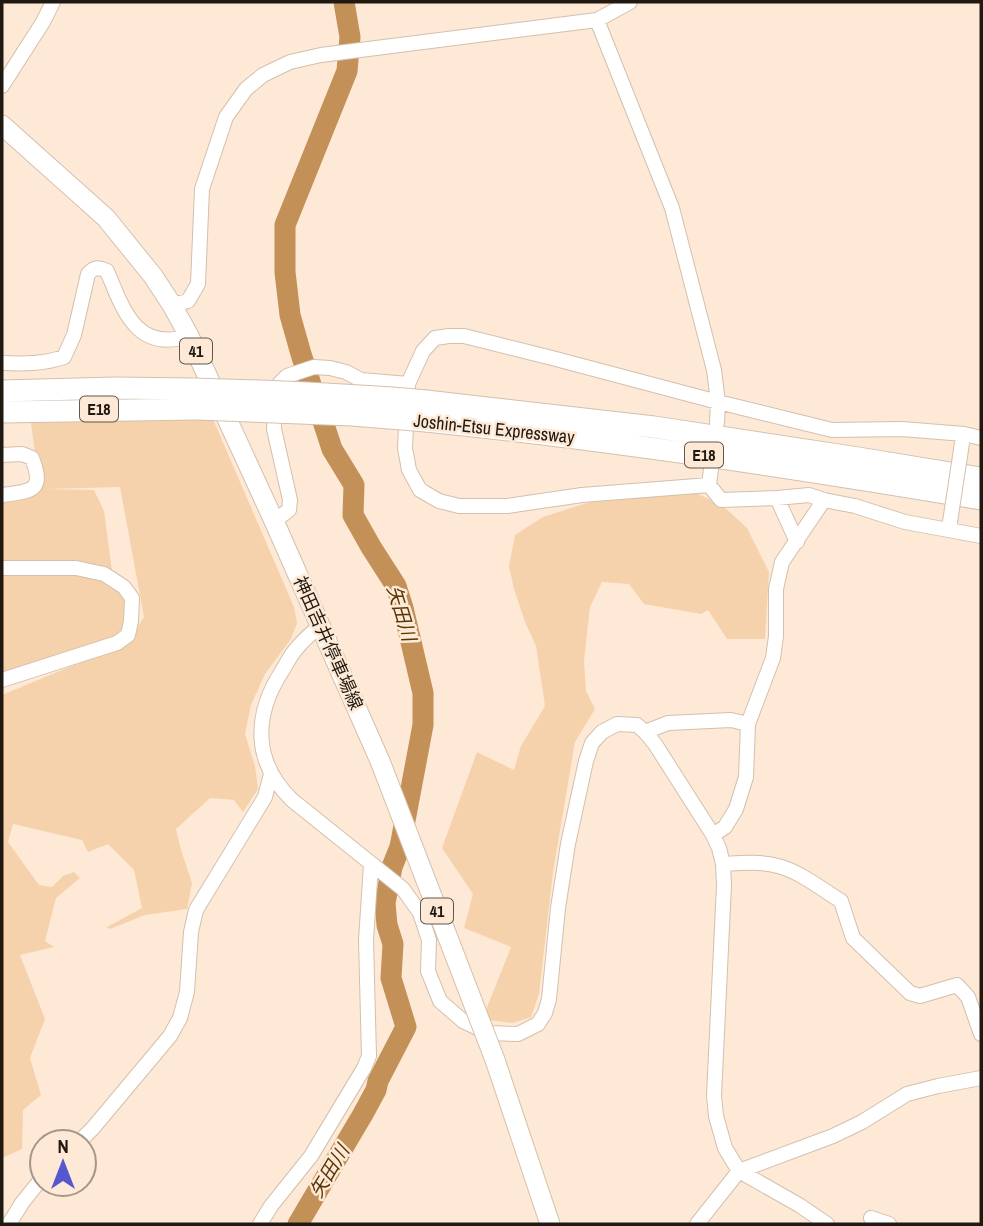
<svg xmlns="http://www.w3.org/2000/svg" width="983" height="1226" viewBox="0 0 983 1226" font-family="'Archivo Narrow','Noto Sans JP',sans-serif">
	<style>
		.green { fill: #f6d2ac; fill-rule: evenodd }
		.lines { fill: none; stroke-linecap: round; stroke-linejoin: round }
		.river { stroke: #c39058; stroke-width: 21 }
		.minor-casing { stroke: #d3c0ac; stroke-width: 16 }
		.major-casing { stroke: #d3c0ac; stroke-width: 21 }
		.highway-casing { stroke: #d3c0ac; stroke-width: 23 }
		.minor { stroke: #fff; stroke-width: 14 }
		.major { stroke: #fff; stroke-width: 19 }
		.highway { stroke: #fff; stroke-width: 21 }
		.minor-bridge-casing { stroke: #d3c0ac; stroke-width: 16; stroke-linecap: butt }
		.major-bridge-casing { stroke: #d3c0ac; stroke-width: 21; stroke-linecap: butt }
		.highway-bridge-casing { stroke: #d3c0ac; stroke-width: 23; stroke-linecap: butt }
		.minor-bridge { stroke: #fff; stroke-width: 14 }
		.major-bridge { stroke: #fff; stroke-width: 19 }
		.highway-bridge { stroke: #fff; stroke-width: 21 }
		.labels { text-anchor: middle; stroke-width: 5; stroke-linejoin: round; paint-order: stroke }
		.shield { fill: #fde9d5; stroke: #62574c; stroke-width: 2 }
		.shield-label { font-size: 16px; font-weight: bold; fill: #201912 }
		.street-label { font-size: 18px; fill: #201912; stroke: #fde9d5 }
		.water-label { font-size: 19px; font-style: italic; fill: #583506; stroke: #fde9d5 }
	</style>
	<rect width="100%" height="100%" fill="#fde9d5"/>
	<path class="green" d="M212,417L294,607L297,623L291,639L265,674L251,705L245,734L255,766L258,789L243,812L234,800L210,798L176,829L181,850L192,883L187,909L145,915L110,929L107,927L142,908L134,870L108,844L88,852L82,840L13,824L8,842L39,885L52,887L63,876L74,872L80,878L56,898L45,941L54,947L20,955L45,1019L30,1058L41,1095L23,1110L22,1149L2,1158V695L86,660L2,685V496L40,490L31,423ZM120,487L144,617L138,626V618L112,571L104,511L94,490L46,489Z
		M696,493L723,506L747,528L769,572L765,639H727L708,610L701,614L644,604L629,584L602,582L590,607L584,661L586,691L595,709L575,742L553,872L539,994L531,1017L513,1023L489,1020L486,1010L511,947L464,928L473,894L442,848L477,752L514,770L521,746L545,706L536,646L525,622L514,589L509,566L515,535L543,517L593,501Z"/>
	<g class="lines">
		<path class="river" d="M298,1224L363,1114L376,1090L378,1081L406,1027L391,978L393,944L387,925L385,903L392,867L400,847L423,725V693L403,608L396,586L371,547L353,515L354,485L332,449L301,354L290,315L285,272V225L347,71L350,37L344,2"/>
		<g class="minor-casing">
			<path id="minor" d="M597,20L672,208L714,370L718,402L717,423
				M2,86L43,22L53,2
				M172,305L188,301L198,284L202,189L226,117L246,89L263,75L290,62L321,55L597,20L630,2
				M2,363C24,364 43,364 64,357L74,335L88,274C94,267 98,267 107,271C123,309 136,353 189,336
				M2,455L22,454L32,458C45,492 31,491 2,495
				M711,469L709,485L721,500L777,498L809,495L824,500L855,506L905,522L981,536
				M709,485L582,495L507,506H459L439,501L420,490L409,470L405,448L408,384L423,351L435,338L449,336H464L552,358L718,402L832,430L902,429L964,434L981,438
				M777,498L797,542
				M274,521L289,510L290,500L274,429L275,394L280,383L287,376L314,367L330,368L346,372L361,380L408,384
				M2,568H76L104,574L124,587L132,598L131,621L128,635L117,643L2,680
				M321,625C313,632 304,639 297,648C291,654 287,663 282,671C253,716 253,762 292,800L403,889L420,913L429,940L428,971L440,1001L463,1021L488,1033L518,1034L538,1024L545,1013L549,999L558,908L568,844L586,761L592,743L602,732L617,724L637,725L645,732L655,744L713,835L719,848L723,864L724,885L714,1096L716,1116L725,1148L739,1171L799,1205L827,1224
				M645,732L668,723L731,720L748,724
				M713,835L725,827L736,809L746,777L748,724L773,658L776,636V589L782,562L824,500
				M723,864C740,863 761,861 778,866C799,871 823,890 841,901L853,938L910,993L920,996L957,985L968,997L981,1034
				M79,1142L93,1128L170,1036L180,1018L187,992L191,932L196,910L265,797L271,774
				M871,1218L889,1224
				M9,1224L22,1203L42,1178
				M260,1224L271,1206L311,1156L364,1068L369,1056L366,940L371,865
				M697,1224L739,1171L833,1136L862,1122L907,1094L938,1086L981,1078"/>
		</g>
		<g class="major-casing">
			<path id="major" d="M2,125L106,218L153,276L172,305L189,336L274,521L380,761
				M495,1060L550,1224"/>
		</g>
		<g class="highway-casing">
			<path id="highway" d="M2,391L115,388L194,389
				M426,401L654,427L858,458L981,478
				M2,412L197,409
				M426,421C612,440 797,468 981,499"/>
		</g>
		<use href="#minor" class="minor"/>
		<use href="#major" class="major"/>
		<use href="#highway" class="highway"/>
		<g class="minor-bridge-casing">
			<path id="minor-bridge" d="M950,522L962,443"/>
		</g>
		<g class="major-bridge-casing">
			<path id="major-bridge" d="M380,761L495,1060"/>
		</g>
		<g class="highway-bridge-casing">
			<path id="highway-bridge" d="M194,389C271,391 349,394 426,401
				M197,409L352,415L426,421"/>
		</g>
		<use href="#minor-bridge" class="minor-bridge"/>
		<use href="#major-bridge" class="major-bridge"/>
		<use href="#highway-bridge" class="highway-bridge"/>
	</g>
	<g class="labels">
		<g class="shield">
			<rect x="180" y="338.5" width="32" height="25" rx="5"/>
			<rect x="80" y="396.5" width="38" height="25" rx="5"/>
			<rect x="685" y="442.5" width="38" height="25" rx="5"/>
			<rect x="421" y="898.5" width="32" height="25" rx="5"/>
		</g>
		<g class="shield-label">
			<text x="196" y="357">41</text>
			<text x="99" y="415">E18</text>
			<text x="704" y="461">E18</text>
			<text x="437" y="917">41</text>
		</g>
		<g class="street-label">
			<text transform="translate(494 429) rotate(6)" y="6">Joshin-Etsu Expressway</text>
			<text transform="translate(328 643) rotate(66)" y="6">神田吉井停車場線</text>
		</g>
		<g class="water-label">
			<text transform="translate(402 613) rotate(73)" y="7">矢田川</text>
			<text transform="translate(329 1171) rotate(-59)" y="7">矢田川</text>
		</g>
	</g>
	<rect width="983" height="1226" fill="none" stroke="#201912" stroke-width="7"/>
	<g transform="translate(63 1163)"><circle r="33" fill="#fde9d5" stroke="#a59687" stroke-width="2"/>
	<path d="M0-5L12 26L0 18L-12 26Z" fill="#5656ce"/>
	<text y="-10" font-size="19" font-weight="bold" text-anchor="middle" fill="#201912">N</text>
	</g>
</svg>
